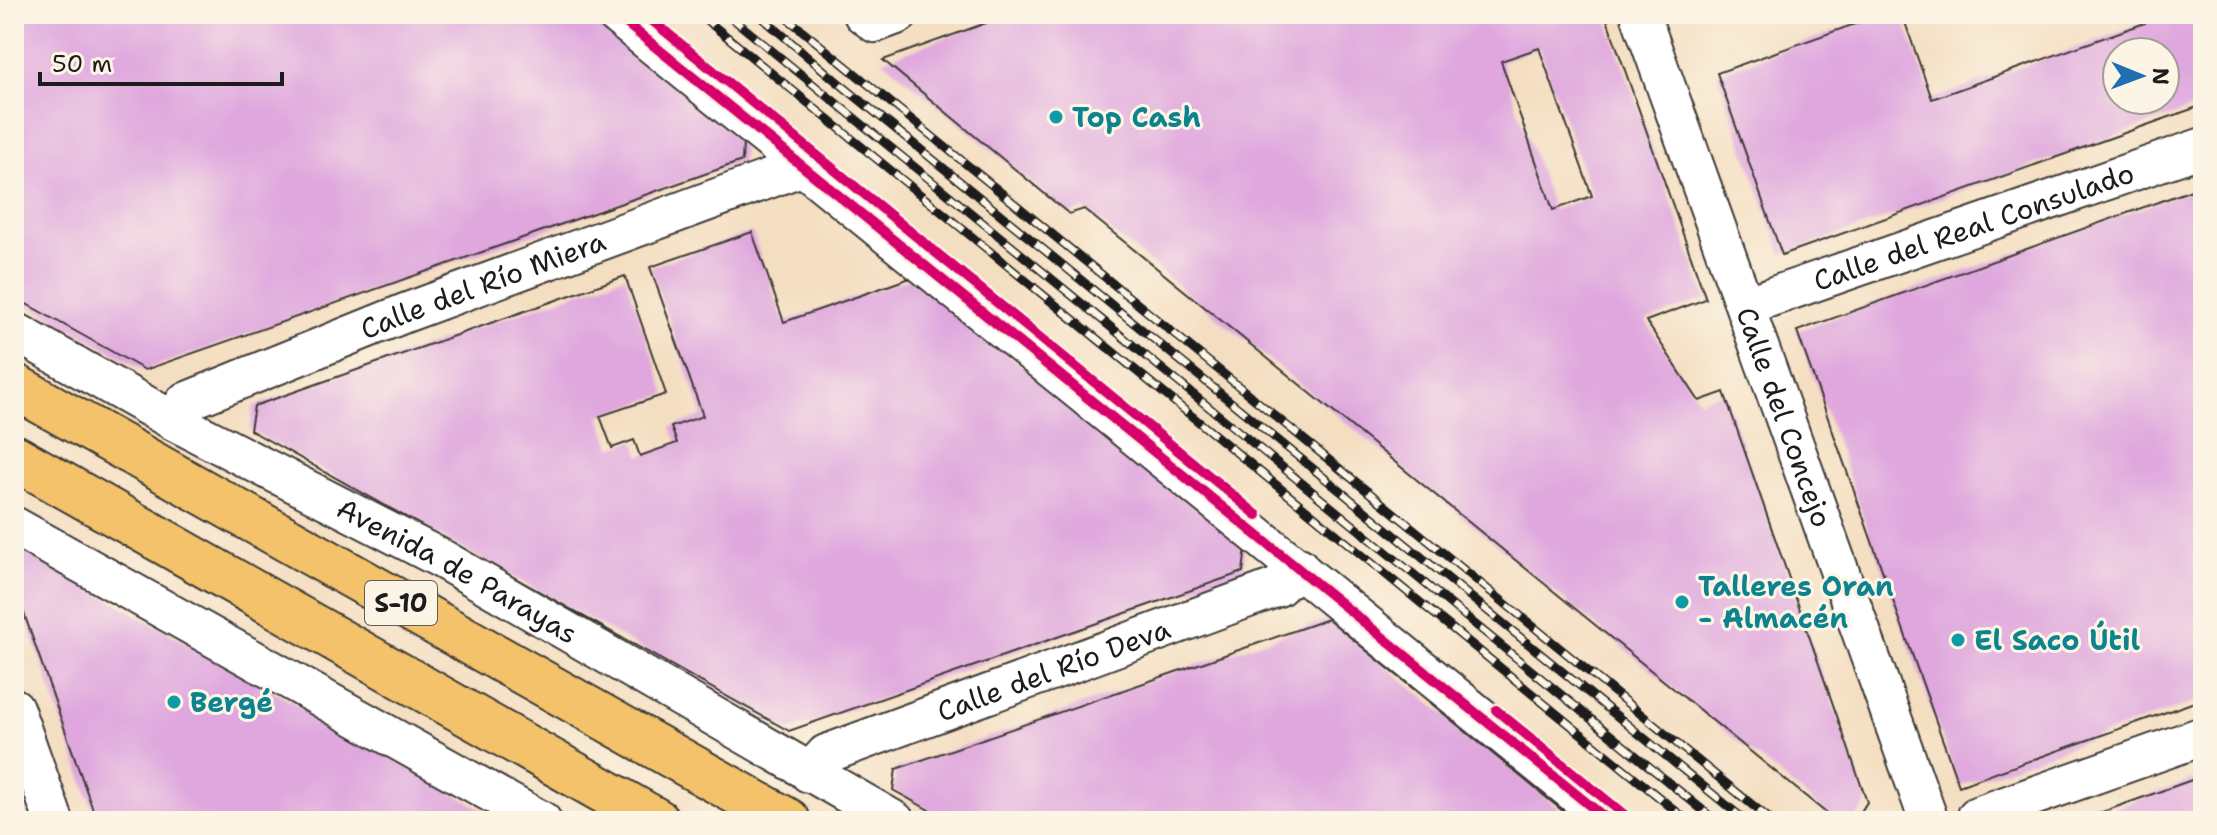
<svg xmlns="http://www.w3.org/2000/svg" width="2217" height="835" viewBox="0 0 2217 835" font-family="'Shantell Sans',sans-serif">
	<style>
		.building { fill: #dfa7de; fill-rule: evenodd }
		.lines { fill: none; stroke-linecap: round; stroke-linejoin: round }
		.minor-casing { stroke: #3c3935; stroke-width: 42 }
		.motorway-casing { stroke: #3c3935; stroke-width: 48 }
		.minor { stroke: #fff; stroke-width: 38 }
		.motorway { stroke: #f3c26a; stroke-width: 44 }
		.rail-casing { stroke: #1c1c1c; stroke-width: 9 }
		.rail { stroke: #fcf5e5; stroke-width: 6; stroke-dasharray: 18; stroke-linecap: butt }
		.cycleway-casing { stroke: #fcf5e5; stroke-width: 15 }
		.cycleway { stroke: #d6006c; stroke-width: 10 }
		.culture-dot { fill: #0f9aa8; stroke: #fcf5e5; stroke-width: 3 }
		.labels { text-anchor: middle; stroke-width: 6; stroke-linejoin: round; paint-order: stroke }
		.shield { fill: #fcf5e5; stroke: #5f5d58; stroke-width: 2 }
		.shield-label { font-size: 26px; font-weight: bold; fill: #1c1c1c }
		.culture-label { font-size: 28px; font-weight: bold; fill: #0d838f; stroke: #fcf5e5; text-anchor: start }
		.street-label { font-size: 28px; fill: #1c1c1c; stroke: #fcf5e5 }
	</style>
	<rect width="100%" height="100%" fill="#fcf5e5"/>
	<filter id="ink" filterUnits="userSpaceOnUse"><feTurbulence type="fractalNoise" baseFrequency=".0125" numOctaves="2"/><feDisplacementMap in="SourceGraphic" scale="16" xChannelSelector="R" yChannelSelector="G"/><feConvolveMatrix kernelMatrix="1 2 1 2 8 2 1 2 1" color-interpolation-filters="sRGB"/></filter>
	<filter id="wash" filterUnits="userSpaceOnUse"><feTurbulence type="fractalNoise" baseFrequency=".006" numOctaves="4" result="noise"/><feDisplacementMap in="SourceGraphic" scale="32" xChannelSelector="R" yChannelSelector="G"/><feGaussianBlur stdDeviation="1.8" result="paint"/><feColorMatrix in="noise" values="0 0 0 0 0 0 0 0 0 0 0 0 0 0 0 0 0 1.4 0 .05"/><feComposite in="paint" operator="in"/></filter>
	<g filter="url(#wash)">
		<rect width="100%" height="100%" fill="#f4dec1"/>
		<g id="blocks">
			<path class="building" d="M14,14H589L743,142L742,161L145,370L14,297Z
				M1011,14H1605L1706,299L1646,321L1699,401L1724,392L1867,802L1855,821H1836L1084,209L1069,214L883,60ZM1539,48L1592,196L1553,210L1501,61Z
				M1883,14H1902L1932,99L2170,14H2203V105L1782,255L1717,73ZM2117,52H2165V100H2117Z
				M2203,186V699L1959,786L1797,331Z
				M752,232L784,322L913,277L1246,547L1243,572L789,731L250,430L254,406L625,276L666,394L600,416L612,448L634,440L640,456L677,443L671,427L703,416L650,267Z
				M22,550L503,821H97L14,585V555Z
				M1328,619L1575,821H949L893,790L896,769Z
				M2203,776V821H2077Z"/>
		</g>
	</g>
	<g filter="url(#ink)">
		<use href="#blocks" fill-opacity="0" stroke="#3c3935" stroke-width="2"/>
		<g class="lines">
			<g class="minor-casing">
				<g id="minor">
					<path d="M615,14C945,285 1279,550 1609,821"/>
					<path d="M863,14L875,23L899,14"/>
					<path id="s1" d="M1640,14L1929,821"/>
					<path id="s2" d="M1745,306L2203,147"/>
					<path id="s3" d="M14,331L174,421L442,559L895,821"/>
					<path id="s4" d="M174,421L185,402L405,313L801,167"/>
					<path d="M14,526L542,821"/>
					<path d="M14,708L54,821"/>
					<path id="s5" d="M809,773L826,754L1278,587L1299,567"/>
					<path d="M1977,816L2203,736"/>
				</g>
			</g>
			<g class="motorway-casing">
				<path id="motorway" d="M14,386L788,821
					M14,457L657,821"/>
			</g>
			<use href="#minor" class="minor"/>
			<use href="#motorway" class="motorway"/>
			<g class="rail-casing">
				<path id="rail" d="M699,14L1688,821
					M727,14L1716,821
					M758,14L834,79L1746,821
					M782,14L1772,821"/>
			</g>
			<use href="#rail" class="rail"/>
			<g class="cycleway-casing">
				<path id="cycleway" d="M615,14C945,285 1279,550 1609,821
					M644,14L1257,515
					M1496,710L1632,821"/>
			</g>
			<use href="#cycleway" class="cycleway"/>
		</g>
	</g>
	<g class="culture-dot">
		<circle cx="1056" cy="117" r="8"/>
		<circle cx="1682" cy="602" r="8"/>
		<circle cx="1958" cy="640" r="8"/>
		<circle cx="174" cy="702" r="8"/>
	</g>
	<g class="labels">
		<rect class="shield" x="365" y="581" width="72" height="44" rx="6"/>
		<g class="shield-label">
			<text x="401" y="612">S-10</text>
		</g>
		<g class="culture-label">
			<text x="1072" y="127">Top Cash</text>
			<text x="1698" y="596">Talleres Oran<tspan x="1698" dy="32">- Almacén</tspan></text>
			<text x="1974" y="650">El Saco Útil</text>
			<text x="190" y="712">Bergé</text>
		</g>
		<g class="street-label">
			<text dy="10" stroke="none"><textPath href="#s2" startOffset="242">Calle del Real Consulado</textPath></text>
			<text dy="10" stroke="none"><textPath href="#s4" startOffset="342">Calle del Río Miera</textPath></text>
			<text dy="10" stroke="none"><textPath href="#s1" startOffset="428">Calle del Concejo</textPath></text>
			<text dy="10" stroke="none"><textPath href="#s3" startOffset="504">Avenida de Parayas</textPath></text>
			<text dy="10" stroke="none"><textPath href="#s5" startOffset="268">Calle del Río Deva</textPath></text>
		</g>
	</g>
	<rect width="2217" height="835" fill="none" stroke="#fcf5e5" stroke-width="48"/>
	<g transform="translate(2141 76) rotate(91)"><circle r="38" fill="#fcf5e5" stroke="#a29e95" stroke-width="2"/>
	<path d="M0-6L14 30L0 20L-14 30Z" fill="#1f6fb2"/>
	<text y="-12" font-size="22" font-weight="bold" text-anchor="middle" fill="#1c1c1c">N</text>
	</g>
	<path d="M40 72v12h242v-12" fill="none" stroke="#1c1c1c" stroke-width="4"/>
	<text x="52" y="72" font-size="24" fill="#1c1c1c" stroke="#fcf5e5" stroke-width="6" paint-order="stroke">50 m</text>
</svg>
